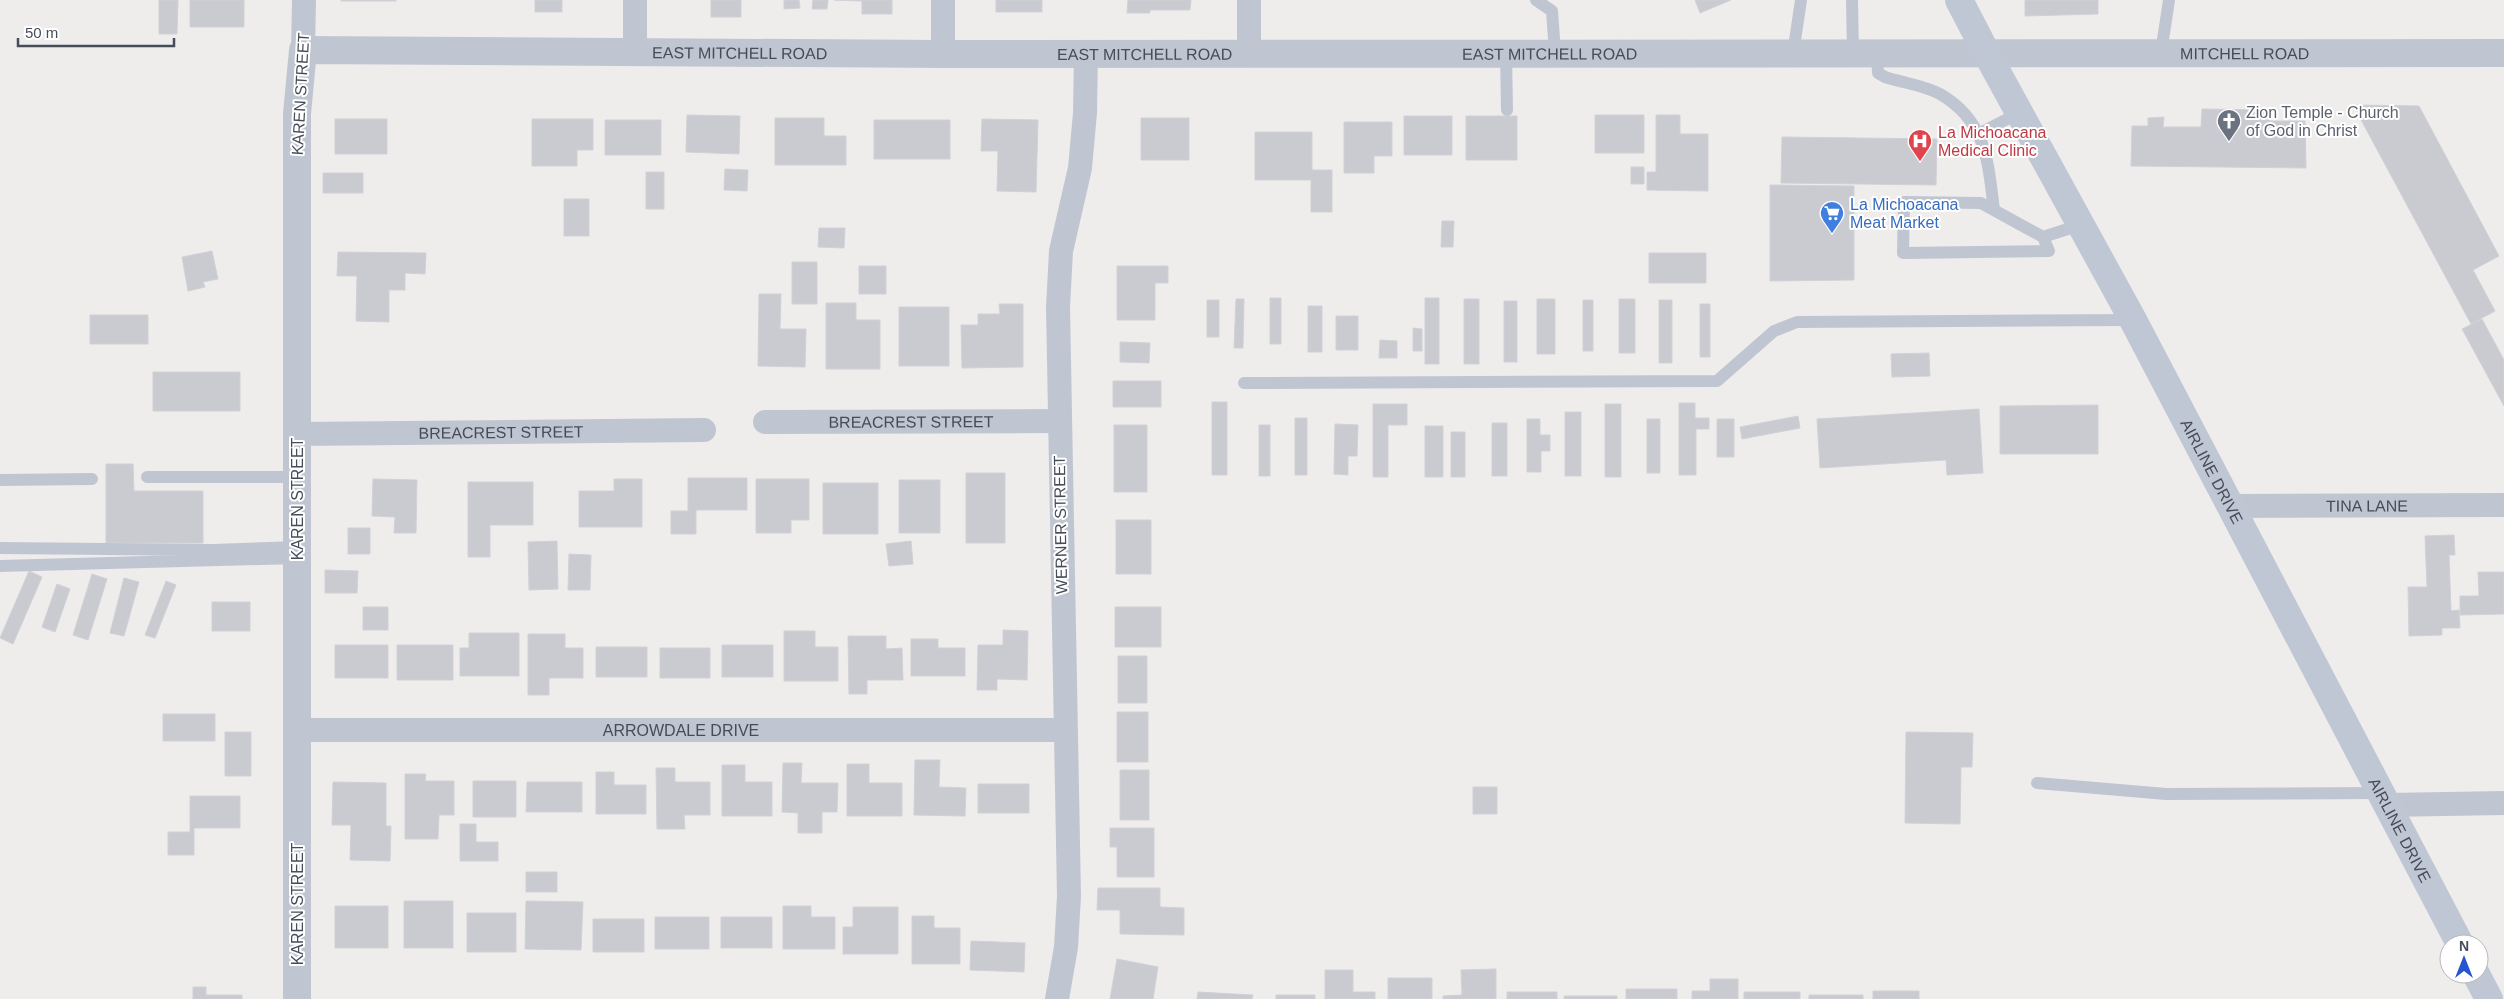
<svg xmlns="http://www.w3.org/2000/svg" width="2504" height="999" viewBox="0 0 2504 999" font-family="Helvetica,sans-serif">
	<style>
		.building { fill: #cacad1; stroke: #d0d1d7 }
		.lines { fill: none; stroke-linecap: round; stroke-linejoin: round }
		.service { stroke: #c0c6d1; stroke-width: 12 }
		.minor { stroke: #c0c6d1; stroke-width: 24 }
		.tertiary { stroke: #c0c6d1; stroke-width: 28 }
		.secondary { stroke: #c0c7d4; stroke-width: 28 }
		.labels { text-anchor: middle; stroke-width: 4; stroke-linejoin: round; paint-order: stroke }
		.street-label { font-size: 16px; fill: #464d58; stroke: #fff }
		.worship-label { font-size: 16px; fill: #5b616d; stroke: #fff; text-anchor: start }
		.health-label { font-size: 16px; fill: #be3a42; stroke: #fff; text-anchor: start }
		.shop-label { font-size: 16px; fill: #366cbe; stroke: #fff; text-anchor: start }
	</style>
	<rect width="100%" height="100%" fill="#efecec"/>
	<path class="building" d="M159,0H178L177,34H159Z
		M190,0H244V27H190Z
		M341,0H396V1H341Z
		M535,0H562V12H535Z
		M711,0H741V17H711Z
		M784,0H799L800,8L784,9Z
		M813,0H828L827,9H812Z
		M834,0H892V14H862V1Z
		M996,0H1042V12H996Z
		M1128,0H1191L1190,10H1150V13H1127Z
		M1695,0H1731L1700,13Z
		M2025,0H2098V14L2025,16Z
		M2353,105L2419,106L2499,256L2473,270L2495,311L2471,324Z
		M2202,109L2270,110V121H2305L2306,168L2131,166L2132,126H2148V118L2164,117L2163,127H2201Z
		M687,115L740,116L739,154L686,152Z
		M1595,115H1644V153H1595Z
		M1656,115H1680V134H1708V191L1647,190V172H1656Z
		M1404,116H1452V155H1404Z
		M1466,116H1517V160H1466Z
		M775,118H824V136H846V165H775Z
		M1141,118H1189V160H1141Z
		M335,119H387V154H335Z
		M532,119H593V150H577V166H532Z
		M982,119L1038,120L1036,192L997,191L998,151H981Z
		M605,120H661V155H605Z
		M874,120H950V159H874Z
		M1344,122H1392V156H1374V173H1344Z
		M1255,132H1312V170H1332V212H1311V180H1255Z
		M1782,137L1937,139L1936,185L1781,183Z
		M1631,167H1644V184H1631Z
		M725,169L748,170L747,191L724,190Z
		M646,172H664V209H646Z
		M323,173H363V193H323Z
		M1770,185L1854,186V280L1770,281Z
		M564,199H589V236H564Z
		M1442,221H1454L1453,247H1441Z
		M819,228H845L844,248L818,247Z
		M212,251L218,279L203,282L205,287L188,291L182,257Z
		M338,252L426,253L425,274L405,273V290H389V322L356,321L357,276H337Z
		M1649,253H1706V283H1649Z
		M792,262H817V304H792Z
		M859,266H886V294H859Z
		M1117,266H1168V283H1155V320H1117Z
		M759,294H781L780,329H806L805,367L758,366Z
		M1270,298H1281V344H1270Z
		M1425,298H1439V364H1425Z
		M1236,299H1244L1243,348H1234Z
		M1464,299H1479V364H1464Z
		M1537,299H1555V354H1537Z
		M1619,299H1635V353H1619Z
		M1207,300H1219V337H1207Z
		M1583,300H1593V351H1583Z
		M1659,300H1672V363H1659Z
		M1504,301H1517V362H1504Z
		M826,303H856V320H880V369H826Z
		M999,304H1023V367L962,368L961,325H978V314H1000Z
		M1700,304H1710V357H1700Z
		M1308,306H1322V352H1308Z
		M899,307H949V366H899Z
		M90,315H148V344H90Z
		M1336,316H1358V350H1336Z
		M2482,319L2504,360V406L2462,329Z
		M1413,328L1422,329V351H1413Z
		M1380,340L1397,341V358H1379Z
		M1120,342L1150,343L1149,363L1120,362Z
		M1929,353L1930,376L1892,377L1891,354Z
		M153,372H240V411H153Z
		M1113,381H1161V407H1113Z
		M1212,402H1227V475H1212Z
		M1679,403H1695V418H1709V429H1696V475H1679Z
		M1373,404H1407V425H1388V477H1373Z
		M1605,404H1621V477H1605Z
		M2098,405V454H2000V406Z
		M1979,409L1983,473L1947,475L1946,460L1820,468L1817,419Z
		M1565,412H1581V476H1565Z
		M1798,416L1800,428L1742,439L1740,427Z
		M1295,418H1307V475H1295Z
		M1527,419H1540V435H1550V451H1541V472H1527Z
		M1647,419H1660V473H1647Z
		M1717,419H1734V457H1717Z
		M1492,423H1507V476H1492Z
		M1335,424L1358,425L1357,456H1348V475L1334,474Z
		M1114,425H1147V492H1114Z
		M1259,425H1270V476H1259Z
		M1425,426H1443V477H1425Z
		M1451,432H1465V477H1451Z
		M106,464H133L134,491H203V543H106Z
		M966,473H1005V543H966Z
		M688,478H747V510H696V534H671V511H688Z
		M373,479L417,480L416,533H394L395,517L372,516Z
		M614,479H642V527H579V491H614Z
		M756,479H809V520H791V533H756Z
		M899,480H940V533H899Z
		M468,482H533V525H490V557H468Z
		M823,483H878V534H823Z
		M1116,520H1151V574H1116Z
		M348,528H370V554H348Z
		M2454,535L2455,555H2449L2451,611L2459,610L2460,628H2442V635L2409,636L2408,587H2427L2425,536Z
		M557,541L558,589L529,590L528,542Z
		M911,541L913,564L889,566L886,544Z
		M569,554L591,555L590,590H568Z
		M325,570L358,571L357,593H325Z
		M29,571L42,577L13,644L0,638Z
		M2478,572H2504V614L2460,615V596H2479Z
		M92,574L107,579L88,640L73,635Z
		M124,578L139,582L124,636L110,633Z
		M166,581L176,585L155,638L145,635Z
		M57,584L70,589L55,632L42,627Z
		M212,602H250V631H212Z
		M363,607H388V630H363Z
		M1115,607H1161V647H1115Z
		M1003,630L1028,631L1027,680L997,679V690H977L978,645H1003Z
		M784,631H815V647H838V681H784Z
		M469,633H519V676H460V648H469Z
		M528,634H565V648H583V678H549V695H528Z
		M848,636H886V649L902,648L903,680H867V694H849Z
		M911,639H938V648H965V676H911Z
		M335,645H388V678H335Z
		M397,645H453V680H397Z
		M722,645H773V677H722Z
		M596,647H647V677H596Z
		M660,648H710V678H660Z
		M1118,656H1147V703H1118Z
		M1117,712H1148V762H1117Z
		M163,714H215V741H163Z
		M225,732H251V776H225Z
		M1906,732L1973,733L1972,767H1961L1960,824L1905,823Z
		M915,760H940L939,787L966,788L965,816L914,815Z
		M783,763H802L801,783H838L837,812H822V833H798V813L782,812Z
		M847,764H869V783H902V816H847Z
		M722,765H745V782H772V816H722Z
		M656,768H675V782H710V815H684L685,829H657Z
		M1120,770H1149V820H1120Z
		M596,772H614V785H646V814H596Z
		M405,774H426L425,781H454V815H439L438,839H405Z
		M473,781H516V817H473Z
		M333,782L386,783V826H391L390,861L350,860L351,825H332Z
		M527,782H582V812H526Z
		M978,784H1029V813H978Z
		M1473,787H1497V814H1473Z
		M190,796H240V828H194V855H168V832H190Z
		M460,824H476V842H498V861H460Z
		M1110,828H1154V877H1117V847H1110Z
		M526,872H557V892H526Z
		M1098,888H1160V907L1184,908V935L1120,934V910H1097Z
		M404,901H453V948H404Z
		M526,901L583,902L581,950L525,949Z
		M335,906H388V948H335Z
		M783,906H811V917H835V949H783Z
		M853,907H898V954H843V927H853Z
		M467,913H516V952H467Z
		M912,916H934V928H960V964H912Z
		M655,917H709V949H655Z
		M721,917H772V948H721Z
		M593,919H644V952H593Z
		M971,941L1025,943L1024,972L970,970Z
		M1117,959L1158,967L1153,999H1110Z
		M1496,969V999H1443V996L1462,995L1461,970Z
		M1325,970H1353V992H1375V999H1325Z
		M1388,978H1432V999H1388Z
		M1710,979H1738V999H1692V991H1710Z
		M193,987H206V995H242V999H193Z
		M1626,989H1677V999H1626Z
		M1873,991H1919V999H1873Z
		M1198,992L1253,995L1252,999H1197Z
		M1507,992H1557V999H1507Z
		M1744,992H1800V999H1744Z
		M1276,995H1315V999H1276Z
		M1809,995H1863V999H1809Z
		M1564,996H1617V999H1564Z"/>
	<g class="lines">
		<path class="service" d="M1536,0L1552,11L1555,53
			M1852,0L1853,54
			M1506,53L1507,110
			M2161,53L2169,0
			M1793,54L1801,0
			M1877,54L1878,73L1885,77C1903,83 1923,85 1940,94C1987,121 1988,163 1994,210
			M1978,134L2019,113
			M2043,237L2049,251L1903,253L1904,202L1981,203L2043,237L2080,225
			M1244,383L1717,381L1774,331L1797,322L2133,320
			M147,477H297
			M0,480L92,479
			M0,548L212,550L297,547
			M0,566L297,558
			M2037,783L2166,794L2380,793"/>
		<g class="minor">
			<path d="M635,0V53"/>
			<path d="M1249,0V54"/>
			<path d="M303,50L304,0"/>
			<path d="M943,54V0"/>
			<path id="s1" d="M765,422L1058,421"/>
			<path id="s2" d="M297,434L704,430"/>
			<path id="s3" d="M2231,506L2504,505"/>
			<path id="s4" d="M297,730H1065"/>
			<path d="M2387,805L2504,803"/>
			<path d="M1057,999L1066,947L1069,896L1058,307L1061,251L1080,168L1085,113L1086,53"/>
		</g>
		<path class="tertiary" id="s5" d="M297,999V114L303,50L943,54L2504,53"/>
		<g class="secondary">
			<path id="s6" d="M1959,0L1987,54L2133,320L2460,944"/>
			<path d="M2476,974L2489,999"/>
		</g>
	</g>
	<defs>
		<g id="church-pin" transform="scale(1.25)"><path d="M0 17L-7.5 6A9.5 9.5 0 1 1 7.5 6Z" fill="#6b7280" stroke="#fff"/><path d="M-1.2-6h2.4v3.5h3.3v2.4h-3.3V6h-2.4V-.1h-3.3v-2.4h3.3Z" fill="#fff"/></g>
		<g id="hospital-pin" transform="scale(1.25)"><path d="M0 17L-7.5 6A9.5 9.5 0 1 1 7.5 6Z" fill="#e0444e" stroke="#fff"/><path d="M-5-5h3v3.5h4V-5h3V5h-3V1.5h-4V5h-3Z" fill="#fff"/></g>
		<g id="supermarket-pin" transform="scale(1.25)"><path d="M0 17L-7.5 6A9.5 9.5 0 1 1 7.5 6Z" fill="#3f7fe0" stroke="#fff"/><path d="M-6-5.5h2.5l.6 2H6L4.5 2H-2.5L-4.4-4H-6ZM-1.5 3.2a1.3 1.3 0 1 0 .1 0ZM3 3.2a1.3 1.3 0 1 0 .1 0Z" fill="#fff"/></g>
	</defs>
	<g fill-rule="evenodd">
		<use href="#church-pin" x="2229" y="121"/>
		<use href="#hospital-pin" x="1920" y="141"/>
		<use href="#supermarket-pin" x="1832" y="213"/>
	</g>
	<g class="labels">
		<g class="street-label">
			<text dy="6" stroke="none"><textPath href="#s5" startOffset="1386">EAST MITCHELL ROAD</textPath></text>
			<text dy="6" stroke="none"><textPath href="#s5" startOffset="1791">EAST MITCHELL ROAD</textPath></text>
			<text dy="6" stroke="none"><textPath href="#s5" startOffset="2196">EAST MITCHELL ROAD</textPath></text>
			<text dy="6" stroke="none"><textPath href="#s5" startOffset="2891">MITCHELL ROAD</textPath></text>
			<text transform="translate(300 94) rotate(-87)" y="6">KAREN STREET</text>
			<text dy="6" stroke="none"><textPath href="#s1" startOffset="146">BREACREST STREET</textPath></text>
			<text dy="6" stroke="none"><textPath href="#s2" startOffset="204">BREACREST STREET</textPath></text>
			<text dy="6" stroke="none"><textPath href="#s6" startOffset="535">AIRLINE DRIVE</textPath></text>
			<text transform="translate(297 499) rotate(-90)" y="6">KAREN STREET</text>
			<text dy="6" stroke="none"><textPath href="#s3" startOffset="136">TINA LANE</textPath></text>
			<text transform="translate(1060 525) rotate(-91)" y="6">WERNER STREET</text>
			<text dy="6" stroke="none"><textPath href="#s4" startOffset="384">ARROWDALE DRIVE</textPath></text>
			<text dy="6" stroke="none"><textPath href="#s6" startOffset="940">AIRLINE DRIVE</textPath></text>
			<text transform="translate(297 904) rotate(-90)" y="6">KAREN STREET</text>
		</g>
		<g class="worship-label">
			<text x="2246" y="118">Zion Temple - Church<tspan x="2246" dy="18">of God in Christ</tspan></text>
		</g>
		<g class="health-label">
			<text x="1938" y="138">La Michoacana<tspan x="1938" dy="18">Medical Clinic</tspan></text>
		</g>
		<g class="shop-label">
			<text x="1850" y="210">La Michoacana<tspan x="1850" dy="18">Meat Market</tspan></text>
		</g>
	</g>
	<g transform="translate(2464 959)"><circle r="24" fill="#ffffff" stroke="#b5b8bc"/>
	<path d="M0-4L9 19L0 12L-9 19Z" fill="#2556d0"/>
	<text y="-8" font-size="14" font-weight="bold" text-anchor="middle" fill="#464d58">N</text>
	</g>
	<path d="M18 38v8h156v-8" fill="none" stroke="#464d58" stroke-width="2.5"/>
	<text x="25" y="38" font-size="15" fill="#464d58" stroke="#ffffff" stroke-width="4" paint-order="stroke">50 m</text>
</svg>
